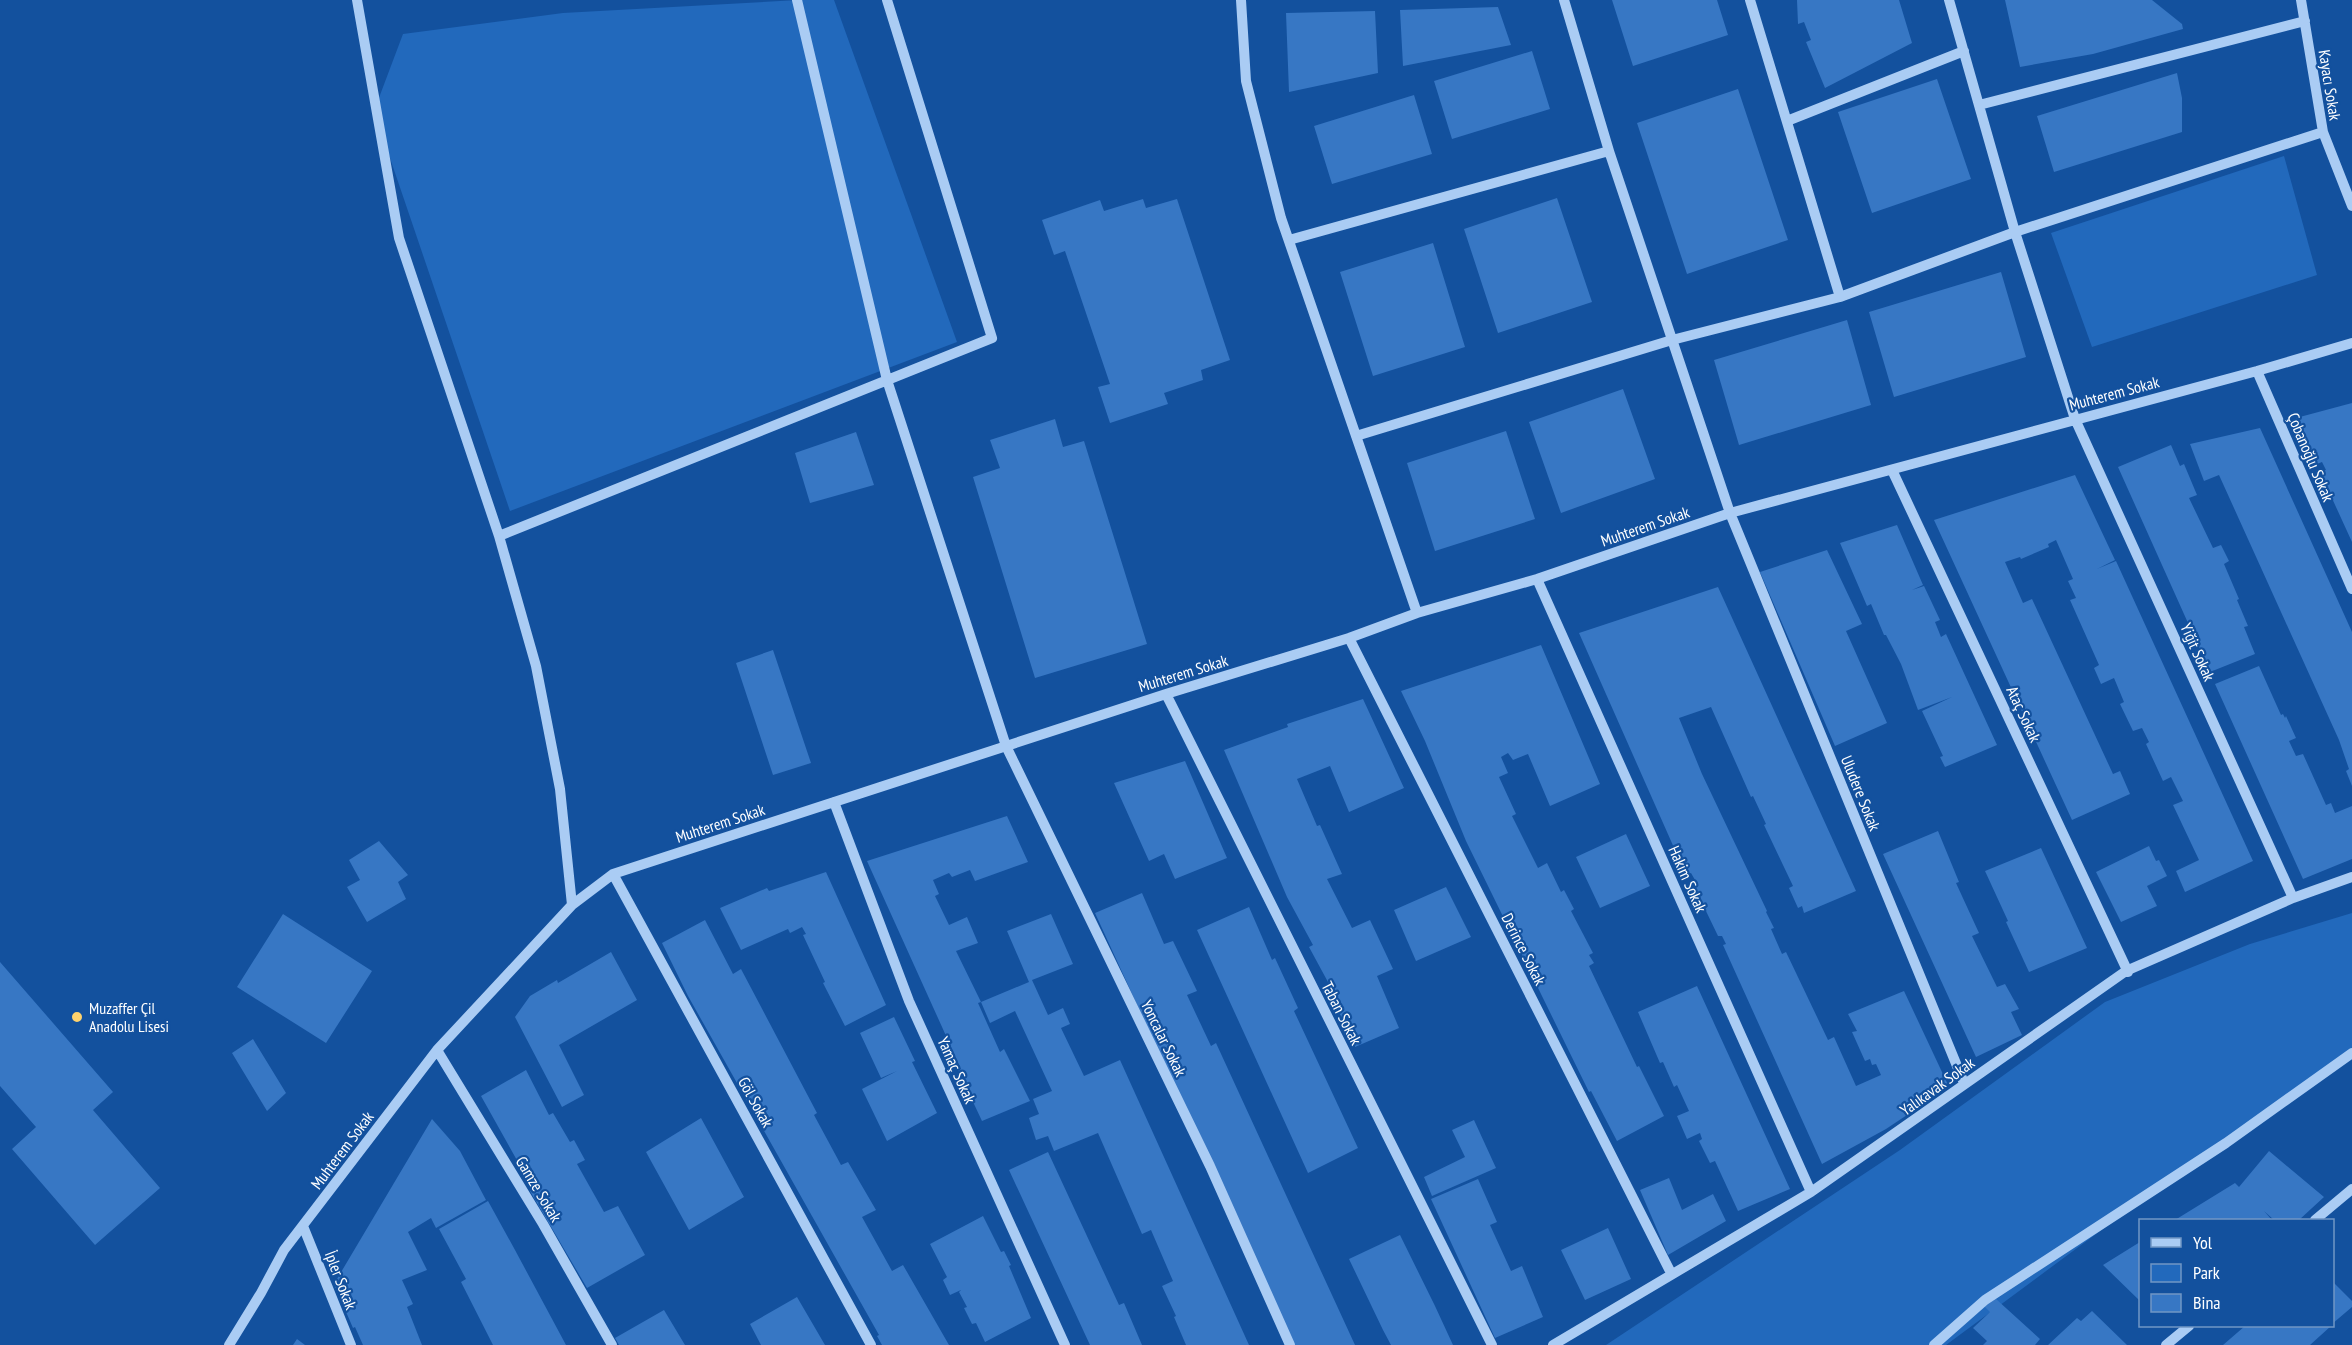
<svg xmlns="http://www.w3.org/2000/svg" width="2352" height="1345" viewBox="0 0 2352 1345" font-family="'PT Sans Narrow',sans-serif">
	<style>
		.green { fill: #2269bc }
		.building { fill: #3777c4 }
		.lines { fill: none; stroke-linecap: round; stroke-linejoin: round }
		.minor { stroke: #aaccf4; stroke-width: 10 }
		.poi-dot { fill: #ffd36d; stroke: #13519e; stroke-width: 2 }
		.labels { text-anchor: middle; stroke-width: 4.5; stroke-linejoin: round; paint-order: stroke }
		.street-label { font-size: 16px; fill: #fff; stroke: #13519e }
		.poi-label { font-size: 16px; fill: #fff; stroke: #13519e; text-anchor: start }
	</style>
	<rect width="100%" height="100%" fill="#13519e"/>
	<path class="green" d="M798,0H834L957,342L510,511L374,111L403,34L563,13Z
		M2284,156L2317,275L2092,347L2051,233Z
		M2352,913V1052L2165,1183L1946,1345H1606L1900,1150L2105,1002L2250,944Z"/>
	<path class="building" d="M1612,0H1717L1728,35L1633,66Z
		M1797,0H1899L1912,43L1825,88L1806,42L1811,40L1804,22L1798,24Z
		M2005,0H2152L2182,24L2183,29L2093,54L2020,67Z
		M1498,7L1511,45L1403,66L1400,10Z
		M1375,11L1378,73L1289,92L1286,13Z
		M1532,51L1550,109L1452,139L1434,81Z
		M2177,73L2182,98V132L2054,172L2037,116Z
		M1937,79L1971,179L1872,213L1838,112Z
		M1738,89L1788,240L1687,274L1637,123Z
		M1414,95L1432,154L1332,184L1314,126Z
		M1557,198L1592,302L1498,333L1464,229Z
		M1143,199L1146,208L1177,199L1230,360L1201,370L1203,380L1164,393L1168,404L1110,423L1098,387L1110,384L1065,251L1054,255L1042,220L1100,200L1104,211Z
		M1433,243L1465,347L1373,376L1340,272Z
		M2001,272L2026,357L1894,397L1869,312Z
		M1847,320L1871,405L1739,445L1714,360Z
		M1623,389L1655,479L1561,513L1529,422Z
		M2352,403V542L2320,472L2326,470L2322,462L2317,464L2296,418Z
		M1055,419L1063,447L1084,441L1147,644L1035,678L973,477L1000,468L990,440Z
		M2260,428L2352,632V786L2346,771L2349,769L2339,740L2219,475L2204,481L2190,444Z
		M1506,431L1535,519L1435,551L1407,463Z
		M856,432L874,485L810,503L795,453Z
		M2171,445L2180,466L2184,464L2197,495L2189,498L2213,548L2221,545L2229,561L2224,564L2239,599L2237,600L2248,626L2244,627L2255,654L2210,672L2118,467Z
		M2075,475L2115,560L2097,569L2116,561L2253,861L2185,892L2176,871L2199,860L2173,805L2183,801L2171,777L2163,781L2146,744L2149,742L2142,728L2133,731L2120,704L2124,702L2114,678L2101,684L2094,668L2099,665L2070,600L2076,598L2068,581L2073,579L2056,540L2048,544L2049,547L2021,559L2020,557L2005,562L2023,603L2032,599L2113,774L2120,771L2130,794L2072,820L1934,520Z
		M1897,525L1923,585L1912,590L1924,586L1940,620L1935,622L1941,637L1946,634L1997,745L1945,767L1940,757L1943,756L1922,711L1952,697L1918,710L1901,664L1886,635H1884L1871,604L1867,606L1840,543Z
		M1827,550L1862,624L1846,631L1887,723L1835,746L1760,572Z
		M1718,587L1856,891L1804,913L1802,906L1798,908L1789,888L1793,886L1764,825L1766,824L1753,796L1751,797L1711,707L1679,718L1702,774L1767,911L1766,912L1774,928L1771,929L1782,954L1786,952L1828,1040L1834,1037L1856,1086L1881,1075L1876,1064L1872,1065L1870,1059L1865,1061L1852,1032L1857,1031L1848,1014L1904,991L1949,1087L1886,1129L1822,1164L1723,945L1726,944L1722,936H1718L1692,882L1695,880L1691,873L1688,874L1675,850L1579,633Z
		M1541,645L1600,784L1550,806L1528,754L1513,760L1508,753L1501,757L1508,773L1499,777L1516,814L1512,816L1538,868L1547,863L1561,892L1564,890L1574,909L1571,911L1593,953L1589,955L1594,963L1589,966L1637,1067L1639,1066L1664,1116L1617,1141L1591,1091L1589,1092L1466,841L1425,741L1401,691Z
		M773,650L811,763L773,775L736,663Z
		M2259,666L2281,715L2283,714L2285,718L2286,716L2296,738L2289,741L2296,756L2303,754L2326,805L2331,803L2335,813L2352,806V859L2303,879L2215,684Z
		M1363,699L1404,788L1349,812L1330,766L1297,779L1317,826L1320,825L1342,874L1327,879L1352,928L1370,920L1393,969L1377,976L1399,1028L1355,1047L1332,997L1335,995L1309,947L1313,945L1287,897L1224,750L1288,727L1287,724Z
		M1185,761L1227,858L1175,879L1164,854L1149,861L1114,783Z
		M1007,816L1028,862L975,881L970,870L952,877L949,873L933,880L939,894L935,896L949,925L967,917L978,943L956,951L981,1002L978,1003L1000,1052L1004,1049L1030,1101L982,1121L958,1070L961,1069L867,861Z
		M1938,831L1959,882L1956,883L1979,933L1972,936L1997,987L2005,984L2019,1009L2011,1012L2022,1035L1976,1057L1883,854Z
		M1626,834L1650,886L1600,908L1576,857Z
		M379,841L408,875L398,882L406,899L367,922L347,887L360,880L349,860Z
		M2149,846L2156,861L2159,860L2167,876L2147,886L2157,906L2121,922L2096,872Z
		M2041,848L2087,948L2029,972L2006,922L2008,921L1985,871Z
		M826,872L886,1005L845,1026L823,983L825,982L803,935L806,934L802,927L790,933L788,929L741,950L720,908L767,888L769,891Z
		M1446,887L1471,937L1416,961L1394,910Z
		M1142,893L1164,944L1173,941L1197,991L1187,995L1211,1046L1216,1043L1355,1345H1293L1095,913Z
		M1249,907L1272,960L1275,958L1298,1008L1294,1011L1358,1148L1308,1173L1197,930Z
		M283,914L372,971L326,1043L237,987Z
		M1051,914L1073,964L1032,980L1048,1015L1063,1008L1070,1024L1061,1028L1084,1076L1120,1060L1249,1345H1186L1174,1317L1176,1316L1162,1286L1173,1281L1151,1230L1142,1234L1098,1133L1054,1151L1048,1136L1036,1140L1029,1118L1039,1114L1033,1099L1052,1091L1015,1011L990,1023L981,1002L1029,982L1007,931Z
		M705,920L733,974L741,969L817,1113L814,1115L841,1165L848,1162L876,1210L862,1217L892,1271L903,1265L949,1345H882L877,1336L879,1335L688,996L662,943Z
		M611,952L637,1000L559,1045L584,1095L562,1107L515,1017L530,996L557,980L558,983Z
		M0,962L113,1092L93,1110L160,1188L95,1245L12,1149L36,1127L0,1086Z
		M1697,986L1790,1189L1738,1211L1715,1161L1710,1163L1699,1141L1702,1139L1700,1133L1687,1139L1677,1116L1689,1111L1677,1085L1674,1087L1663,1062L1660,1063L1638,1012Z
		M894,1017L915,1061L912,1062L937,1113L887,1141L862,1089L897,1071L881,1078L860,1033Z
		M253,1039L286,1093L267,1111L232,1053Z
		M526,1070L549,1115L553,1113L570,1142L574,1140L585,1160L577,1164L604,1212L618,1206L645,1255L587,1288L530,1191L533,1189L481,1096Z
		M701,1118L744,1197L689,1230L646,1152Z
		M432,1119L460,1151L486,1200L436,1228L431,1218L408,1232L427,1270L402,1280L413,1304L407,1307L422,1345H363L355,1327L353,1328L334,1284Z
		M1474,1120L1496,1168L1432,1196L1424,1177L1465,1157L1452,1130Z
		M2269,1151L2324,1197L2299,1220H2274L2264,1211L2272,1220H2175L2235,1183L2239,1187Z
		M1048,1152L1119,1305L1124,1303L1142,1345H1090L1009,1170Z
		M1669,1178L1682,1210L1713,1194L1726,1221L1668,1255L1640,1190Z
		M1478,1179L1497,1222L1490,1225L1511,1271L1522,1266L1543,1317L1495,1338L1431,1199Z
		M488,1201L515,1250L566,1345H493L461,1282L466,1279L439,1229Z
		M983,1216L1001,1252L1004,1251L1011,1265L1009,1266L1031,1318L985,1342L976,1323L972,1324L964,1308L967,1307L959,1292L961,1290L950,1295L943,1280L947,1277L930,1244Z
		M1608,1228L1631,1279L1585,1300L1561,1250Z
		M1400,1235L1435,1306L1453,1345H1391L1383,1330L1349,1259Z
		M2140,1242V1301L2103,1265Z
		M2332,1281L2352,1301V1307L2332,1324Z
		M797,1297L825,1345H761L750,1324Z
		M1996,1299L2040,1339L2035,1345H1983L1987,1341L1973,1328L1990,1312L1983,1305Z
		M664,1310L685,1345H619L615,1338Z
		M2092,1311L2127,1345H2048L2077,1318L2081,1321Z
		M2245,1326H2331L2310,1345H2223Z
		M297,1339L305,1345H293Z"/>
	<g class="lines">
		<path class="minor" d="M357,0L399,238L499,536L536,666L560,789L572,905
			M797,0L887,380L1006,746L1210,1166L1290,1345
			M1241,0L1246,81L1281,218L1417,613
			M1750,0L1840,297
			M1949,0L2015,232L2075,419L2293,898
			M2301,0L2323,132L2352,206
			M1979,105L2305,21
			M1787,121L1964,51
			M1609,151L1730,513L1964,1083
			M1289,240L1609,151L1564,0
			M2257,371L2352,589
			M1356,436L1672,340L1840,297L2015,232L2323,132
			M1892,470L2128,972
			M499,536L992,338L887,0
			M1537,579L1811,1192
			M1349,638L1671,1273
			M1166,694L1492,1345
			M834,802L909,1001L1065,1345
			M613,874L871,1345
			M437,1050L543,1224L612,1345
			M2315,1220L2352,1189
			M303,1226L351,1345
			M229,1345L261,1293L284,1250L437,1050L572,905L613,874L1166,694L1349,638L1417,613L1537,579L1730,513L2257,371L2352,343
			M1553,1345L1811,1192L2126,971L2293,898L2352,877
			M1934,1345L1985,1300L2226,1143L2352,1053
			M2166,1345L2189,1326"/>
	</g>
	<circle class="poi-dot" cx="77" cy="1017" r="6"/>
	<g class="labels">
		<g class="street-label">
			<text transform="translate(2330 85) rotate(81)" y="6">Kayacı Sokak</text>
			<text transform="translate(2114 393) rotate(-15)" y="6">Muhterem Sokak</text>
			<text transform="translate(2311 457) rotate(67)" y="6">Çobanoğlu Sokak</text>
			<text transform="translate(1645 526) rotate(-19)" y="6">Muhterem Sokak</text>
			<text transform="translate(2198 652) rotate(66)" y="6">Yiğit Sokak</text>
			<text transform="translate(1183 673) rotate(-17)" y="6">Muhterem Sokak</text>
			<text transform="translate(2024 714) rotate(65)" y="6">Ataç Sokak</text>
			<text transform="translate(1861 793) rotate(68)" y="6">Uludere Sokak</text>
			<text transform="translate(720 823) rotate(-18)" y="6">Muhterem Sokak</text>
			<text transform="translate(1688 879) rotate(66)" y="6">Hakim Sokak</text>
			<text transform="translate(1524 949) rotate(63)" y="6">Derince Sokak</text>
			<text transform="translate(1342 1013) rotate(63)" y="6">Taban Sokak</text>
			<text transform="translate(1164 1038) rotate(64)" y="6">Yoncalar Sokak</text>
			<text transform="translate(957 1070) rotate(66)" y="6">Yamaç Sokak</text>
			<text transform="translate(1937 1086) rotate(-36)" y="6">Yalıkavak Sokak</text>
			<text transform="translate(756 1102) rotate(61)" y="6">Göl Sokak</text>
			<text transform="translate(342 1150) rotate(-53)" y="6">Muhterem Sokak</text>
			<text transform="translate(539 1189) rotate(59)" y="6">Gamze Sokak</text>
			<text transform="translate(341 1280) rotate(69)" y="6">İpler Sokak</text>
		</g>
		<g class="poi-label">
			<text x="89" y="1014">Muzaffer Çil<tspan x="89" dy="18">Anadolu Lisesi</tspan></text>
		</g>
	</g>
	<rect x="2139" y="1219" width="195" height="108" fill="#13519e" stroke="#7197c5" stroke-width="1.5"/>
	<rect x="2151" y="1238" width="30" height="9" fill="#aaccf4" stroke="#7197c5" stroke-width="1.5"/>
	<text x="2193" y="1249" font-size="18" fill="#ffffff">Yol</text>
	<rect x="2151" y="1264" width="30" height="18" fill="#2269bc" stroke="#7197c5" stroke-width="1.5"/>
	<text x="2193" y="1279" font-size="18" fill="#ffffff">Park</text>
	<rect x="2151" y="1294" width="30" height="18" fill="#3777c4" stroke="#7197c5" stroke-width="1.5"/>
	<text x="2193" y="1309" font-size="18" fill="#ffffff">Bina</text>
</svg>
